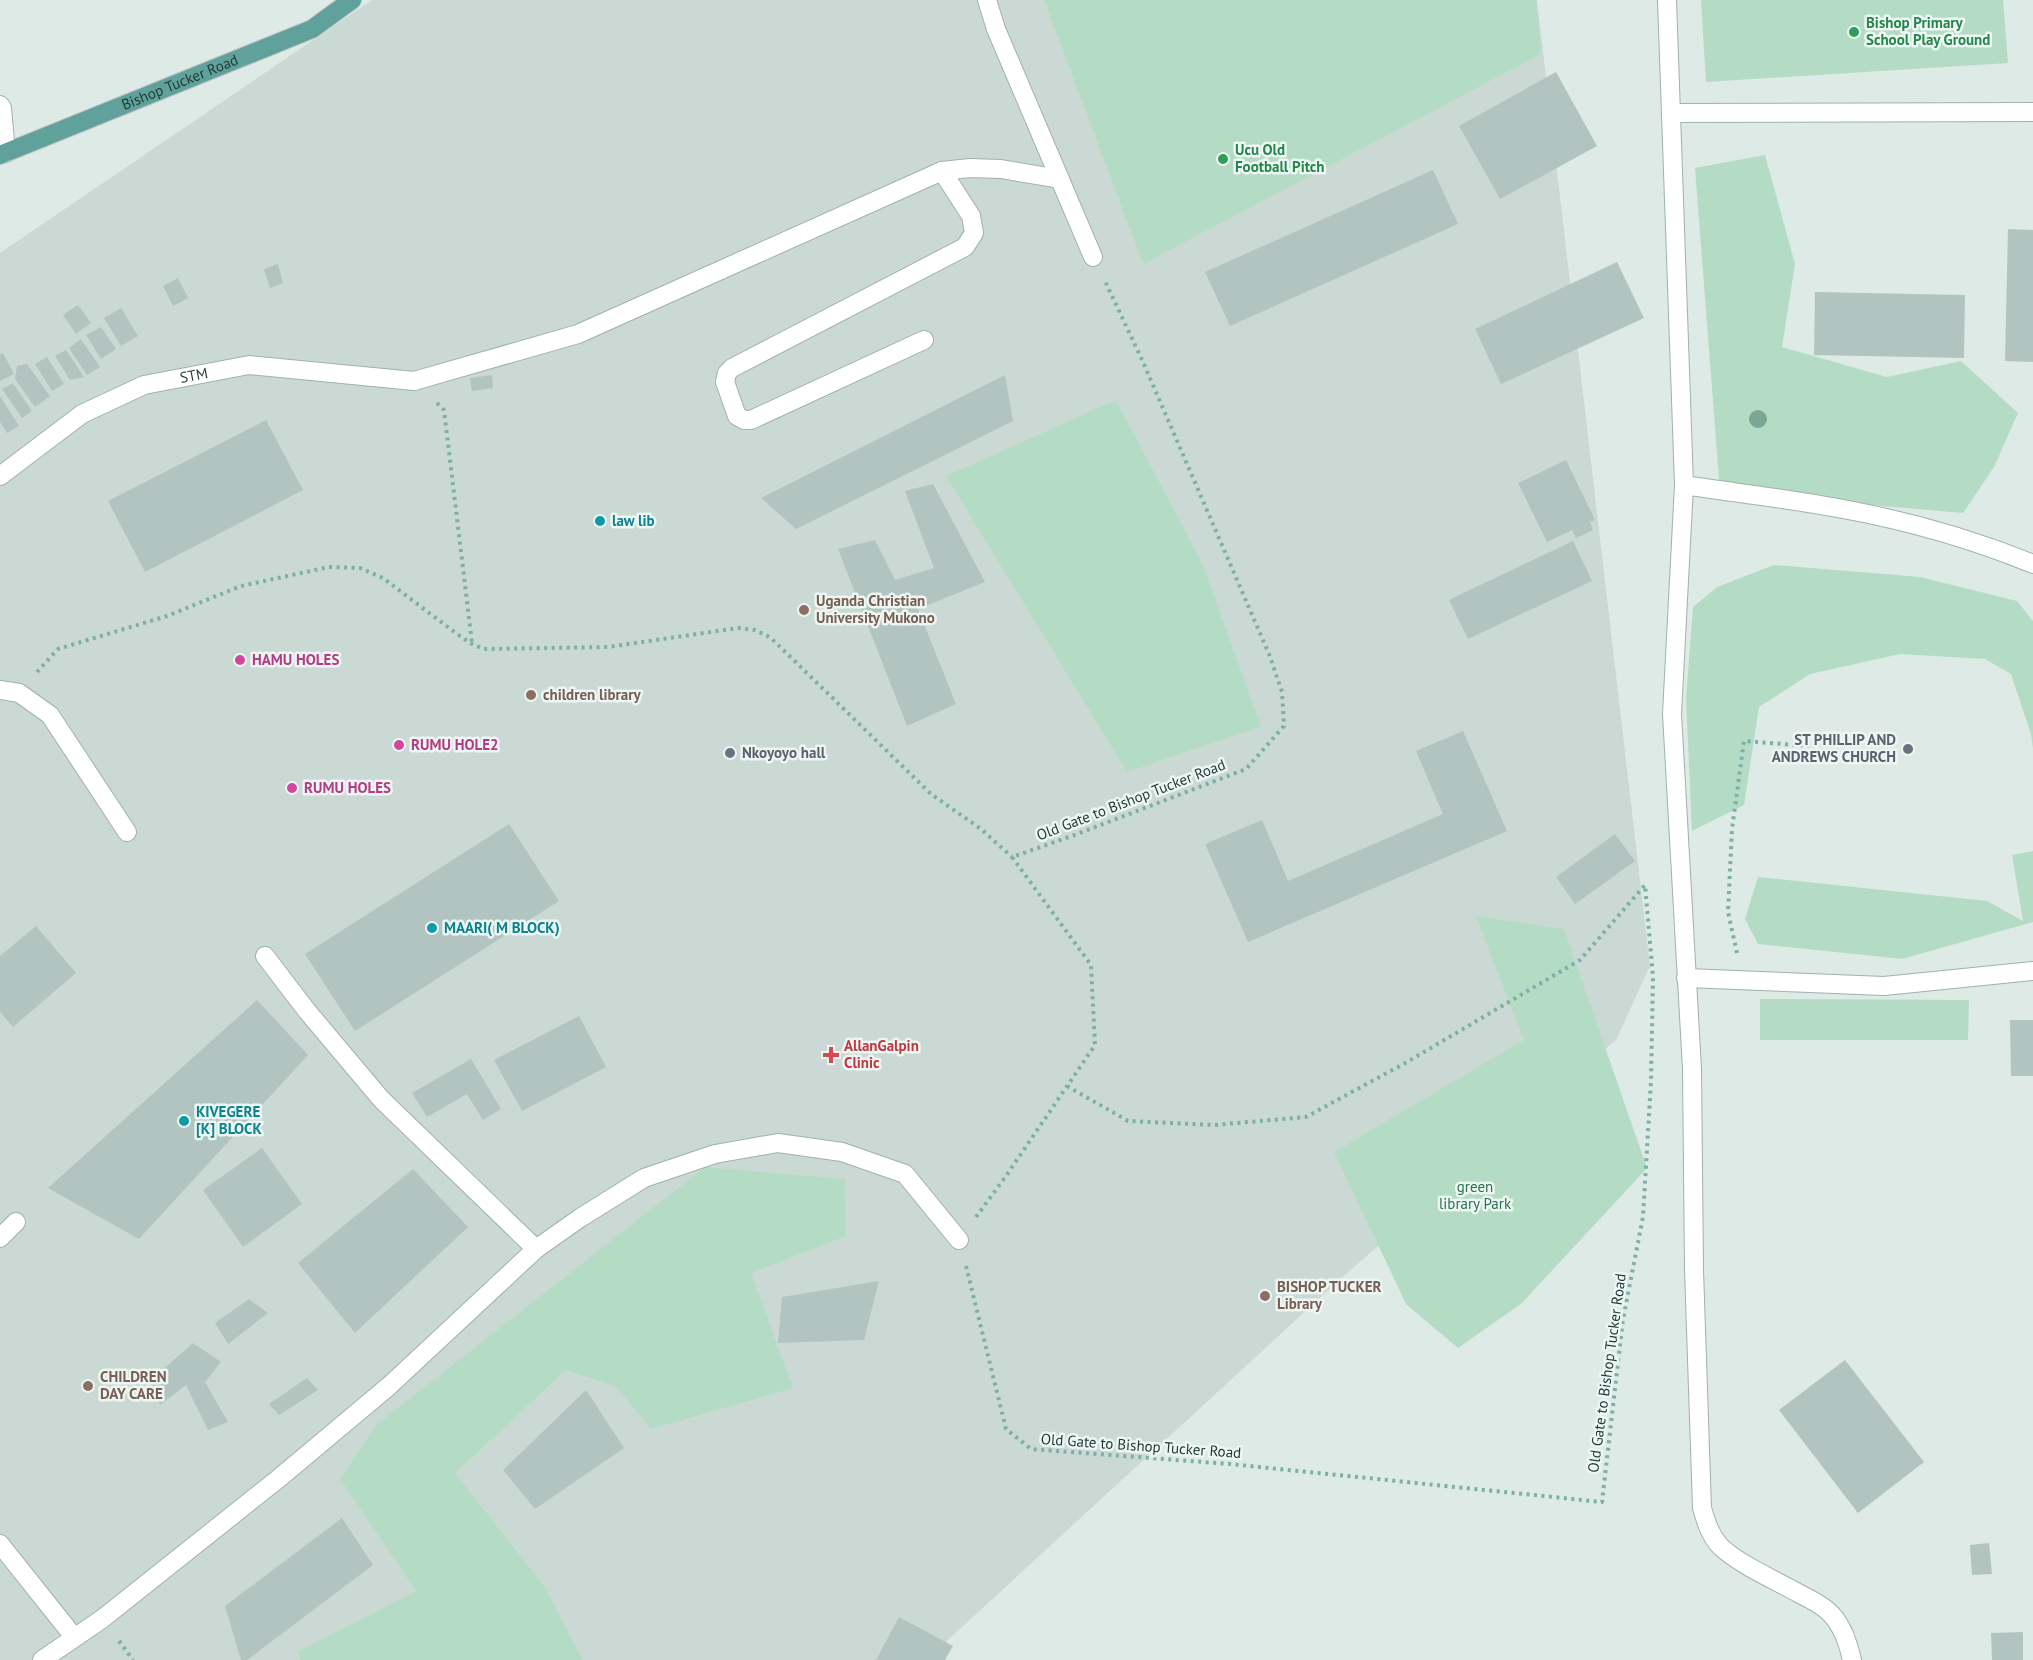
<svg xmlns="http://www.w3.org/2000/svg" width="2033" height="1660" viewBox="0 0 2033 1660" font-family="'PT Sans',sans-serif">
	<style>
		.built { fill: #cbd9d5 }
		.green { fill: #b4dcc5 }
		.building { fill: #b2c4bf }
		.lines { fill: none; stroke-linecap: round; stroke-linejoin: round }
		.minor-casing { stroke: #a0b1ae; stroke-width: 20 }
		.major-casing { stroke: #bcc4c3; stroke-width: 20 }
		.path { stroke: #7cafa7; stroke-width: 4; stroke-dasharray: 3 4.5; stroke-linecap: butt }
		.minor { stroke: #fff; stroke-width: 18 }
		.major { stroke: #60a19b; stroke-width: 18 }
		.tree { fill: #79a794 }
		.leisure-dot { fill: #2e9e5b; stroke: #edf6f3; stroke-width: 2 }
		.culture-dot { fill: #0f9aa8; stroke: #edf6f3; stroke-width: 2 }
		.education-dot { fill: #8d6e63; stroke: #edf6f3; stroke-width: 2 }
		.hotel-dot { fill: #d1479c; stroke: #edf6f3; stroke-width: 2 }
		.worship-dot { fill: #6b7280; stroke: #edf6f3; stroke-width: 2 }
		.health-dot { fill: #e0444e; stroke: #edf6f3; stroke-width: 2 }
		.labels { text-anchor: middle; stroke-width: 5; stroke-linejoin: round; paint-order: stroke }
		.leisure-label { font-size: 15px; font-weight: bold; fill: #27864d; stroke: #edf6f3; text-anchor: start }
		.street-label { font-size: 15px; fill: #1e3936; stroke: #edf6f3 }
		.culture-label { font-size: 15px; font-weight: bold; fill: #0d838f; stroke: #edf6f3; text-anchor: start }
		.education-label { font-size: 15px; font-weight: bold; fill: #785e54; stroke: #edf6f3; text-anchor: start }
		.hotel-label { font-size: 15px; font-weight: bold; fill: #b23c85; stroke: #edf6f3; text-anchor: start }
		.worship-label { font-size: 15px; font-weight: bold; fill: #5b616d; stroke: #edf6f3; text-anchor: end }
		.health-label { font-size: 15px; font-weight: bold; fill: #be3a42; stroke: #edf6f3; text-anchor: start }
		.park-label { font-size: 15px; fill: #277150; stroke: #edf6f3 }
	</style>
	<rect width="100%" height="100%" fill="#ddeae6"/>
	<path class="built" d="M372,0H1537L1650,966L1616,1040L1347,1273L926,1660H0V253Z"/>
	<path class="green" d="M1044,0H1536L1541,54L1143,264Z
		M1701,0H2003L2008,63L1706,82Z
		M1765,155L1795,264L1782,347L1887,377L1961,361L2018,413L1994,467L1963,513L1720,492L1695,168Z
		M1116,400L1203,565L1261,727L1127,772L946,476Z
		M1774,565L1920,577L2017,601L2033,621V748L2031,734L2011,674L1985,659L1900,654L1810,674L1759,707L1744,805L1692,831L1686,699L1693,607L1717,587Z
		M2033,851V922L1902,959L1758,944L1745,919L1758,877L1987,901L2023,921L2012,855Z
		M1476,916L1564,929L1647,1168L1522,1303L1458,1348L1406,1304L1334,1152L1524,1040Z
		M1760,999L1969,1000L1968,1040H1760Z
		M705,1167L845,1179L846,1236L751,1273L793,1388L651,1429L615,1386L566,1370L455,1473L544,1586L583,1660H300L298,1652L416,1591L340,1479L376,1425Z"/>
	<path class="building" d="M1556,72L1597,146L1500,199L1459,126Z
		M1433,170L1458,224L1230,326L1205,272Z
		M2008,229L2033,230V362L2005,361Z
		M1617,262L1644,318L1501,384L1475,329Z
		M278,264L283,283L270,288L264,269Z
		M178,278L188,298L173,306L163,286Z
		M1815,292L1965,295L1964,358L1814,355Z
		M78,305L91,323L76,334L63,315Z
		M121,308L138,336L121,346L104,318Z
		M101,327L116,349L101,359L86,335Z
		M81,339L100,367L87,375L69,348Z
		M66,350L84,377L70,380L55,356Z
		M3,353L14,374L0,381V354Z
		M47,357L64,384L52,391L35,364Z
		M27,364L50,396L35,407L15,379L17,366Z
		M492,375L493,388L472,391L470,378Z
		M1005,375L1013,421L796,529L761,498Z
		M13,383L32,411L22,418L2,389Z
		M0,396L19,426L7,433L0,422Z
		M266,420L303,490L145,572L108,501Z
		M1566,460L1595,520L1590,522L1593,530L1576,538L1572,530L1547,542L1518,483Z
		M933,484L985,582L918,609L956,704L907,726L838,549L875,540L895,580L934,568L905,491Z
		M1573,541L1592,581L1468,639L1449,600Z
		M1463,731L1507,831L1248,942L1205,844L1262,820L1288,881L1443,814L1416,751Z
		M509,824L559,901L355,1031L305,954Z
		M1615,834L1635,861L1575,904L1556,877Z
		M36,926L76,973L13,1027L0,1012V956Z
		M257,1000L308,1055L139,1239L48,1188Z
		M579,1016L606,1067L522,1111L494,1060Z
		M2010,1020H2033V1076H2011Z
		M471,1059L501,1109L483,1120L467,1094L427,1117L412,1093Z
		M262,1148L302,1204L243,1247L203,1190Z
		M413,1169L468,1227L355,1333L298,1263Z
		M879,1281L864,1340L778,1343L782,1297Z
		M249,1299L268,1313L228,1344L215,1323Z
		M193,1343L221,1362L205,1382L228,1422L208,1430L186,1385L160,1405L150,1381Z
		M1845,1360L1924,1462L1858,1513L1779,1410Z
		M307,1378L318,1390L279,1415L269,1404Z
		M586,1390L624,1448L535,1509L503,1470Z
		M342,1518L373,1565L247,1660H241L225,1606Z
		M1989,1543L1992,1574L1972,1575L1970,1545Z
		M899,1617L953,1646L945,1660H876Z
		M2023,1632V1660H1992L1991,1633Z"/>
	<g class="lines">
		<g class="minor-casing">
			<g id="minor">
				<path d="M987,0L996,29L1093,257"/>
				<path d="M1667,0L1684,485C1737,493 1790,499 1843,509C1908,521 1972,539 2033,564"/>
				<path d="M0,105L2,108L6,153"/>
				<path d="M1671,113L2033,112"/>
				<path d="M924,340L751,420H744L737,416L725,382L727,373L732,368L965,247L974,233L971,216L942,171"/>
				<path id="s1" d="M0,476L82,414L144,385L249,365L414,381L578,334L942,171L970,168L1001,169L1060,179"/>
				<path d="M1684,485L1672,714L1692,1069L1694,1270L1702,1508C1706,1522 1710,1535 1720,1546C1738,1564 1777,1581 1800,1594C1810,1599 1823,1605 1831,1614C1843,1627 1848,1643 1852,1660"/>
				<path d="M0,690L19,693L50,715L127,832"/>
				<path d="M265,956L307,1011L381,1099L536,1249"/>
				<path d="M1686,978L1884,986L2033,971"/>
				<path d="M0,1238L16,1222"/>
				<path d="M0,1544L74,1637"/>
				<path d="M42,1660L102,1619L278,1479L389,1386L536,1249L580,1218L644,1178L715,1154L778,1143L842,1152L905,1174L959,1240"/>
			</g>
		</g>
		<g class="major-casing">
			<g id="major">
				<path id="s2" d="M0,155L312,29L352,0"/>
			</g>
		</g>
		<path class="path" d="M437,403L444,410L472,643
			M37,672L58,649L167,616L241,586L329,567L360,568L383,578L457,634L472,644L484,649L608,647L738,628L755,630L771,638L931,794L981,829L1012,857
			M1737,953L1728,912L1732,829L1744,741L1809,746
			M976,1217L1006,1176L1095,1045L1091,965L1012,857L1077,834L1246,769L1284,726L1282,692L1269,654L1143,362L1105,281
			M966,1266L1006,1429L1031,1449L1230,1464L1602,1502L1623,1319L1643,1217L1651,1081L1653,977L1645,885L1580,960L1407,1062L1306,1117L1214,1125L1128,1121L1067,1086
			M119,1641L133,1660"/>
		<use href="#minor" class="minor"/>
		<use href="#major" class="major"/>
	</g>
	<circle class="tree" cx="1758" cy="419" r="9"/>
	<g class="leisure-dot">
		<circle cx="1854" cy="32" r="6"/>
		<circle cx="1223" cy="159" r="6"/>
	</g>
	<g class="culture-dot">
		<circle cx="600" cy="521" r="6"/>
		<circle cx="432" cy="928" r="6"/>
		<circle cx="184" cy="1121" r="6"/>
	</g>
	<g class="education-dot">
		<circle cx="804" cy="610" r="6"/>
		<circle cx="531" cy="695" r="6"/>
		<circle cx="1265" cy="1296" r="6"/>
		<circle cx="88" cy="1386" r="6"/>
	</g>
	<g class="hotel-dot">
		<circle cx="240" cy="660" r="6"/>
		<circle cx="399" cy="745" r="6"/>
		<circle cx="292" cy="788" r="6"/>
	</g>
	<g class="worship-dot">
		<circle cx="1908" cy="749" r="6"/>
		<circle cx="730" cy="753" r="6"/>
	</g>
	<path class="health-dot" d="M828 1046h6v6h6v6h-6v6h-6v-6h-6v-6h6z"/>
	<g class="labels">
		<g class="leisure-label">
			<text x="1866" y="28">Bishop Primary<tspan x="1866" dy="17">School Play Ground</tspan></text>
			<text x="1235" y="155">Ucu Old<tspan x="1235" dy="17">Football Pitch</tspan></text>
		</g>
		<g class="street-label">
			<text dy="5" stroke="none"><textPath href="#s2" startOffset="194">Bishop Tucker Road</textPath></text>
			<text dy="5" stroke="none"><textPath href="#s1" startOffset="222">STM</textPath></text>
			<text transform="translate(1131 800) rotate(-21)" y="5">Old Gate to Bishop Tucker Road</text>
			<text transform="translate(1607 1373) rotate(-82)" y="5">Old Gate to Bishop Tucker Road</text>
			<text transform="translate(1141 1446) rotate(4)" y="5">Old Gate to Bishop Tucker Road</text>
		</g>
		<g class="culture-label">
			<text x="612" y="526">law lib</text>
			<text x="444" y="933">MAARI( M BLOCK)</text>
			<text x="196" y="1117">KIVEGERE<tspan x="196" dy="17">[K] BLOCK</tspan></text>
		</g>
		<g class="education-label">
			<text x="816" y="606">Uganda Christian<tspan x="816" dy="17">University Mukono</tspan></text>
			<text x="543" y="700">children library</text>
			<text x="1277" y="1292">BISHOP TUCKER<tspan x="1277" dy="17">Library</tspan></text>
			<text x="100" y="1382">CHILDREN<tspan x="100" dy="17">DAY CARE</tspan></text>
		</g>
		<g class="hotel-label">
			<text x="252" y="665">HAMU HOLES</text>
			<text x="411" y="750">RUMU HOLE2</text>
			<text x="304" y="793">RUMU HOLES</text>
		</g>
		<g class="worship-label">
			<text x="1896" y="745">ST PHILLIP AND<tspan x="1896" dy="17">ANDREWS CHURCH</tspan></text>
			<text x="742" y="758" text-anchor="start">Nkoyoyo hall</text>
		</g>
		<g class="health-label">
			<text x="844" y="1051">AllanGalpin<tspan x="844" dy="17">Clinic</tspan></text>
		</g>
		<g class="park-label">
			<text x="1475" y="1192">green<tspan x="1475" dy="17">library Park</tspan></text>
		</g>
	</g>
</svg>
